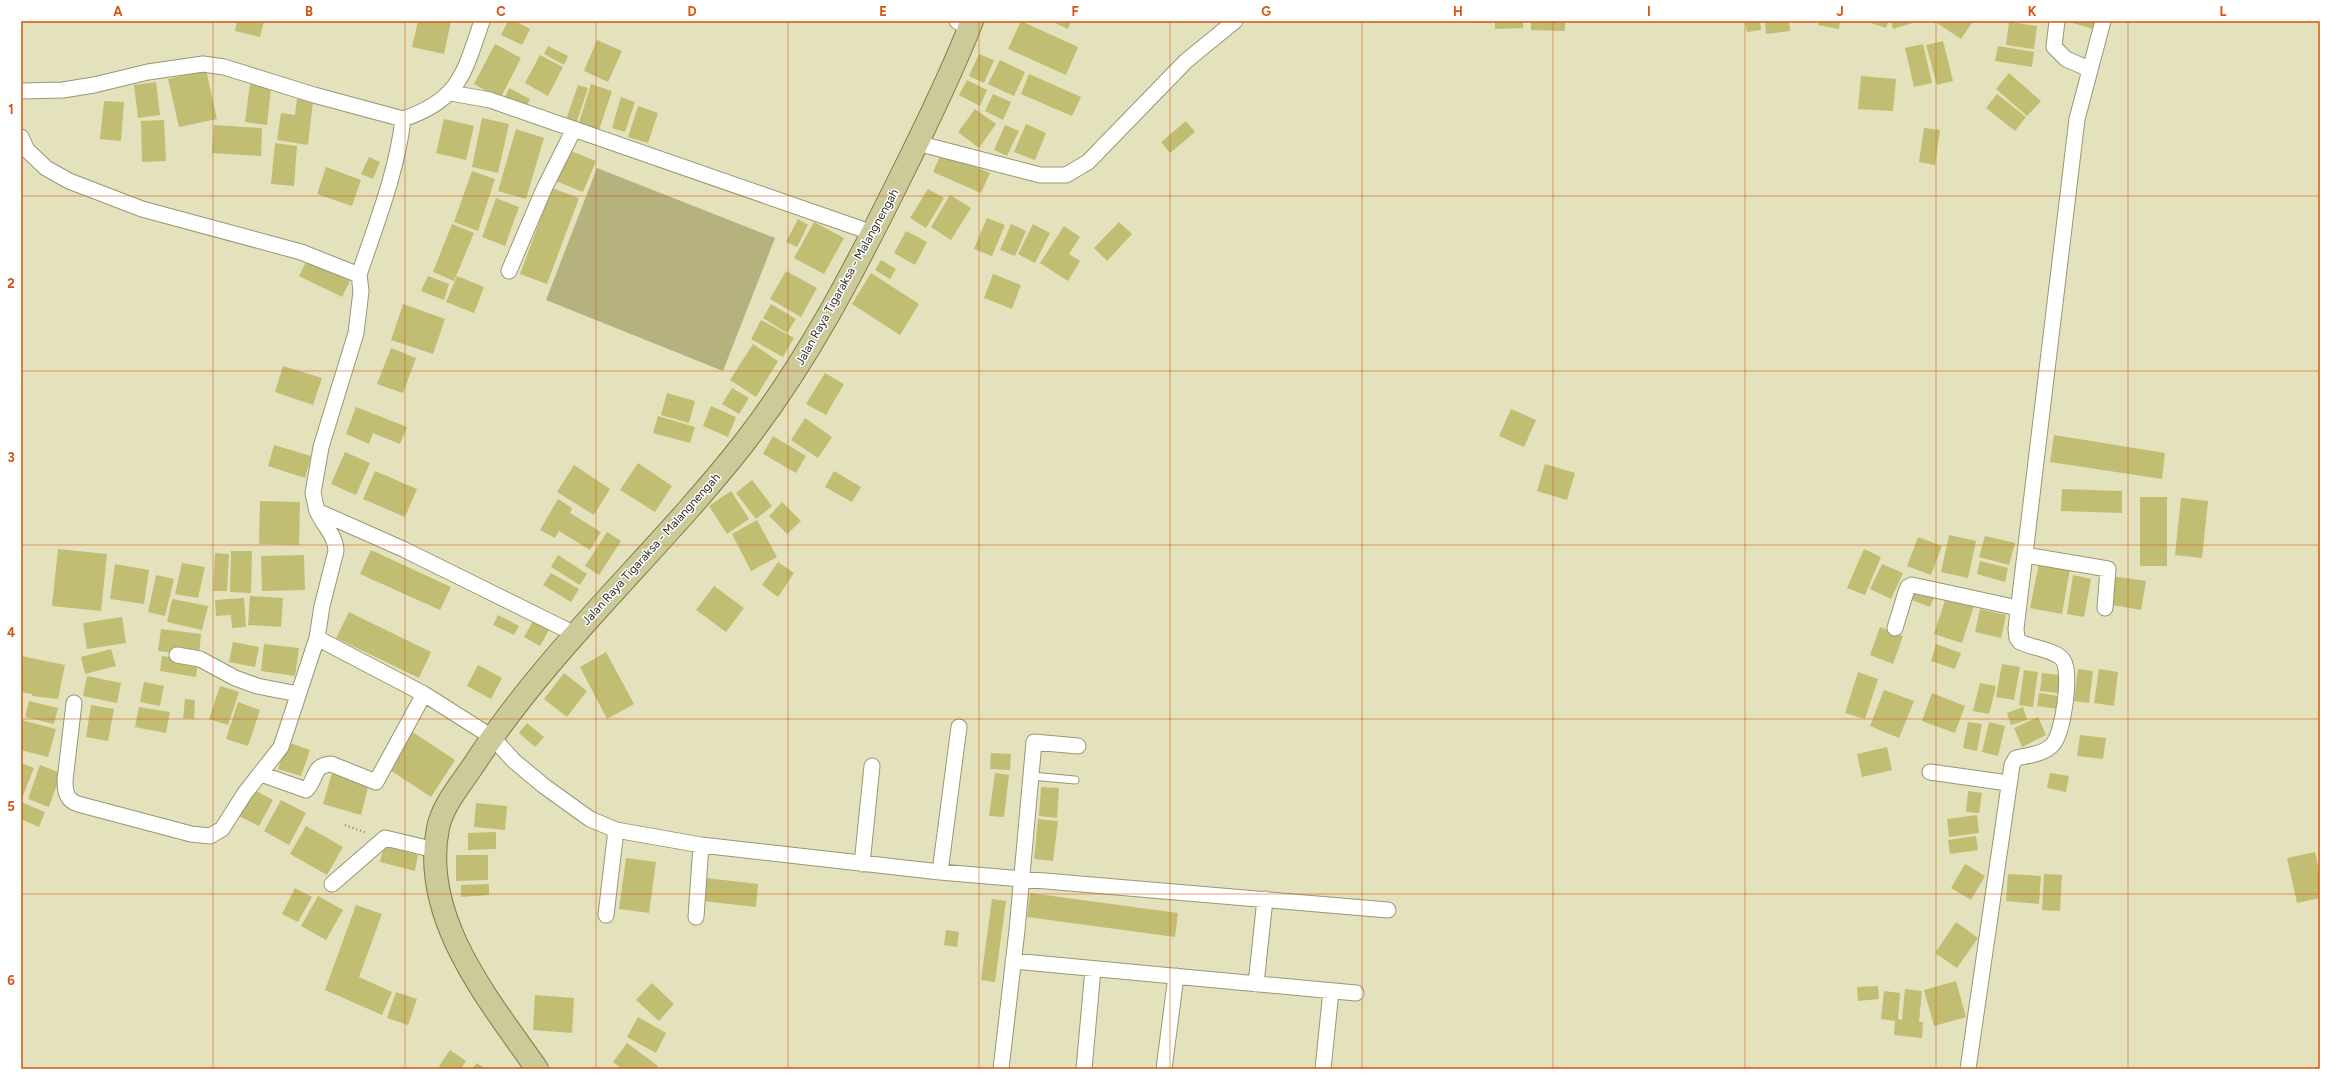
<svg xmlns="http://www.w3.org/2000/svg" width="2341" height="1090" viewBox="0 0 2341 1090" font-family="Figtree,sans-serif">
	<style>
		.green { fill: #b5b27d }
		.building { fill: #c1bd72 }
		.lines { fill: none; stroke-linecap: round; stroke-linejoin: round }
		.lane-casing { stroke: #989774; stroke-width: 9 }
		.street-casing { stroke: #989774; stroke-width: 17 }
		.primary-casing { stroke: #7f7b42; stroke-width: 24 }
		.path { stroke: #8c8b71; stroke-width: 2.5; stroke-dasharray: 1 3; stroke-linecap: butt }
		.lane { stroke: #fff; stroke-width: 7 }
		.street { stroke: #fff; stroke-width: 15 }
		.primary { stroke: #cdca9a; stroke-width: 22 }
		.grid { fill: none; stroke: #d5540e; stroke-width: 1; stroke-opacity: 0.55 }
		.labels { text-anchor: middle; stroke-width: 3; stroke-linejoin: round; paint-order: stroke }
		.street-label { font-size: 12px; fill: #2d2c1e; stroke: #fff }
		.neatline { fill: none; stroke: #d5540e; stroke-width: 1.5 }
		.grid-label { font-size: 13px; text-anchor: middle; font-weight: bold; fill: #d5540e }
	</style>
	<rect width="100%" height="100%" fill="#e3e2bd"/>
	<path class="green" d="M597,168L775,238L723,371L546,300Z"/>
	<path class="building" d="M237,21H264L260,37L235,31Z
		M418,21H451L444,54L412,47Z
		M508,21H515L530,29L522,45L501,35Z
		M1021,21L1078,47L1066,75L1008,49Z
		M1051,21H1071L1068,29Z
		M1472,21H1492V23H1472Z
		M1495,21H1523V28L1495,29Z
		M1531,21H1565V31L1531,30Z
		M1745,21H1760L1761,30L1747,32Z
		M1765,21H1789L1790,31L1766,34Z
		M1819,21H1840L1839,29L1818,25Z
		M1865,21H1889L1886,28Z
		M1891,21H1919L1893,29Z
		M1934,21H1973L1961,39Z
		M2066,21H2095L2093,29Z
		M2009,22L2037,26L2034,49L2006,45Z
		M597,40L622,51L608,82L584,71Z
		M1943,41L1953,81L1937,85L1926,45Z
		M495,44L521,58L500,99L474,84Z
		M1923,44L1932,83L1914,87L1905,48Z
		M548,46L568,56L564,65L544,54Z
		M1998,46L2034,52L2032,67L1995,61Z
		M979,54L994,60L984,83L969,76Z
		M540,55L563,67L548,96L525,83Z
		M1000,60L1025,72L1014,96L988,84Z
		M206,70L217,119L179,127L168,79Z
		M2009,73L2041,101L2027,116L1996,89Z
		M1029,74L1081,97L1072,116L1021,94Z
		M1861,76L1896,79L1893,111L1858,109Z
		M967,80L987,90L980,106L959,95Z
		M156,82L160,115L138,118L134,85Z
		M250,84L271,87L267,125L245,122Z
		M591,84L612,91L597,136L577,129Z
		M578,85L588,88L576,124L566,120Z
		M509,88L530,99L524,111L503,101Z
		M993,94L1011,102L1003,120L985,111Z
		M1997,94L2026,117L2015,131L1986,108Z
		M621,97L635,102L625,132L612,128Z
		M297,99L313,101L308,145L277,140L281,113L295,115Z
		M104,101L124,102L121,141L100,139Z
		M638,106L658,113L648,143L628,137Z
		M975,109L996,124L979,148L958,132Z
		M482,118L509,124L498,173L472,167Z
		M444,119L474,126L466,160L436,153Z
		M164,120L166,161L142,162L141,121Z
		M1186,121L1195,132L1170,153L1161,142Z
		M1026,124L1046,133L1035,160L1014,152Z
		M214,125L262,128L261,156L212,153Z
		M1005,125L1019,131L1007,156L994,150Z
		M1924,128L1940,130L1935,165L1919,162Z
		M516,129L544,138L526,199L498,191Z
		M275,143L297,146L294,186L271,184Z
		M566,149L596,161L583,192L553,180Z
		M942,152L990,173L981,193L933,172Z
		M369,157L380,162L373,179L361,174Z
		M326,167L361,180L352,206L317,194Z
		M472,171L495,179L478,231L454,222Z
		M552,188L579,198L547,284L520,274Z
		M928,189L944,198L926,228L910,218Z
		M950,195L971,208L951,240L931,227Z
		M496,198L519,207L505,246L482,237Z
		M987,218L1005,225L992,256L974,249Z
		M798,219L808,225L797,247L786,242Z
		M814,222L844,238L824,274L794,258Z
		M1119,222L1132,234L1107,261L1094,248Z
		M452,224L474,233L454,281L433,272Z
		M1011,224L1026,231L1015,256L1000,250Z
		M1033,224L1050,233L1035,263L1018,254Z
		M1064,226L1080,237L1069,254L1080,261L1068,281L1040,263Z
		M906,231L927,242L915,265L894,253Z
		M307,260L350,281L342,297L299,276Z
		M881,260L896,269L890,279L875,270Z
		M786,271L817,288L801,317L770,299Z
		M871,273L919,304L900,335L852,304Z
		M993,274L1021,285L1012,309L984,298Z
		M428,276L449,284L444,300L421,291Z
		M457,276L484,287L474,313L446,302Z
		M403,304L445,319L433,354L391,340Z
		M771,304L796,319L787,333L763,318Z
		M761,320L794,338L783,357L751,339Z
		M753,344L778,361L756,397L730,380Z
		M391,348L416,358L403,393L377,384Z
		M283,366L322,378L313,405L275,392Z
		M825,373L844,384L826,415L806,404Z
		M732,388L749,398L739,414L722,404Z
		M667,393L695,401L689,423L661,415Z
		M711,406L736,417L728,437L703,426Z
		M356,407L407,427L400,444L373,433L369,444L346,434Z
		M1511,409L1536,420L1524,447L1499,436Z
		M658,416L695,427L690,443L653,433Z
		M805,418L832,437L818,458L791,440Z
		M2054,435L2165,453L2162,479L2050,462Z
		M773,436L806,456L796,473L763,454Z
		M274,445L311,456L305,478L268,466Z
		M345,452L370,463L356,495L331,484Z
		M638,463L672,486L655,512L620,490Z
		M1545,464L1575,473L1567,500L1537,491Z
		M574,465L610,489L594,515L557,492Z
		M375,471L417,489L405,517L363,499Z
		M834,471L861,487L852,502L825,487Z
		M752,480L772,506L756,519L736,493Z
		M2062,489L2122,491V513L2061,511Z
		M731,491L749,519L727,534L709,506Z
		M2140,497H2167V566H2140Z
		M2181,498L2208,501L2202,558L2175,555Z
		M558,499L572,508L570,513L601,532L590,550L559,531L555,538L540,530Z
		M260,501L300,502L299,545L259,544Z
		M782,502L801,521L787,534L769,516Z
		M757,520L777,557L751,571L732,534Z
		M607,532L621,541L599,575L585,566Z
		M1949,535L1976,541L1968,578L1941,572Z
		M1985,536L2015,543L2009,565L1979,557Z
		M1918,537L1942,546L1931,575L1907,566Z
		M58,549L107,554L101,611L52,606Z
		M1864,549L1881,557L1865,595L1847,588Z
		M371,550L451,587L440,610L360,574Z
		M231,551H252L251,593L230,592Z
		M215,553L229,554L227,591H213Z
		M304,555L305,590L262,591L261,556Z
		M558,555L587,574L580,585L551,567Z
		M1980,561L2008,568L2005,582L1977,574Z
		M778,562L794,573L778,597L762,585Z
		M182,563L205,567L198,598L175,594Z
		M2039,563L2070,569L2062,614L2030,608Z
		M115,564L149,570L144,604L110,599Z
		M1882,564L1903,573L1891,599L1870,589Z
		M551,573L579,589L571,602L543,585Z
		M156,575L174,579L165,616L148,612Z
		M2073,575L2091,579L2084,617L2067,614Z
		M2111,576L2146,581L2141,610L2107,604Z
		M714,586L744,608L726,632L696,610Z
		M1917,589L1934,597L1930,607L1912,600Z
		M250,596L283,598L281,627L248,625Z
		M1946,597L1974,606L1962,643L1934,634Z
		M244,598L246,627L232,628L231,615L216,616L215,600Z
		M172,599L208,606L202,630L167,622Z
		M1980,609L2006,615L2001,638L1975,632Z
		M349,612L431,652L419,678L336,638Z
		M498,615L519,626L514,635L493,625Z
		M122,617L126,643L87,649L83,623Z
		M533,621L549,630L540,646L524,637Z
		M1880,627L1903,636L1893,664L1870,655Z
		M161,629L201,634L199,656L158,651Z
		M233,642L259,647L255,667L229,662Z
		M264,644L299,648L295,676L261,671Z
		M1936,644L1961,653L1955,669L1931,661Z
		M111,649L116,666L85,674L81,657Z
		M606,652L634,704L607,719L580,667Z
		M21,656L65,665L58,699L32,696V694L21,692Z
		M162,656L198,661L196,677L160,671Z
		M2002,664L2020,667L2014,700L1996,697Z
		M478,665L502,678L491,699L467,686Z
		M2078,669L2093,671L2089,703L2074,701Z
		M2099,669L2118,672L2114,706L2094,703Z
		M2024,670L2038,672L2033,707L2019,705Z
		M1858,672L1878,679L1865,719L1845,713Z
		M564,673L587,691L567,717L544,699Z
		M2042,673L2060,675L2058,693L2040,691Z
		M87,676L121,683L117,703L83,696Z
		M144,682L164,686L160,706L140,702Z
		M1980,683L1996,686L1989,714L1973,711Z
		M220,686L239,692L228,725L209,719Z
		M1884,690L1914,701L1899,738L1870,726Z
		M1932,693L1965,706L1955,733L1922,721Z
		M2039,693L2058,696L2057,709L2037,706Z
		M185,699L195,700L194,719L183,718Z
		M29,701L58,708L54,724L25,717Z
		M238,702L260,710L248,746L226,739Z
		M91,705L114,709L108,741L86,737Z
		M139,707L170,712L166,733L135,727Z
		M2023,707L2027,720L2011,725L2007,713Z
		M2038,717L2046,735L2022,747L2014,728Z
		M21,720L56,729L48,757L21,750Z
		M1968,722L1982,724L1977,751L1963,748Z
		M1989,722L2005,726L1998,756L1982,752Z
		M527,723L544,737L535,747L519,733Z
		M411,731L455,760L431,797L387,768Z
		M2080,735L2106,738L2103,759L2077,756Z
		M287,742L310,750L301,776L278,769Z
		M1887,747L1892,770L1862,777L1857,754Z
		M991,753L1011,754L1010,770L990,769Z
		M21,763L34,768L22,798H21Z
		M40,765L61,773L49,807L28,799Z
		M332,773L369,783L361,815L323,804Z
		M995,773L1009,775L1004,817L989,816Z
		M2050,773L2069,776L2066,792L2047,788Z
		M1041,787L1059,788L1057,818L1039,816Z
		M251,788L273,800L259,826L237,815Z
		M1968,791L1982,793L1979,813L1966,812Z
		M281,800L306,813L289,845L264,831Z
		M21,802L45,812L39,827L21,819Z
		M476,803L507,806L505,830L474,827Z
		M1977,815L1979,833L1949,837L1947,819Z
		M1038,819L1058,821L1053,861L1034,859Z
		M306,826L343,847L327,875L290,854Z
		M496,832V849L468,850V833Z
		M1976,836L1978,850L1950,854L1948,840Z
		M384,846L418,855L415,871L380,862Z
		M2315,852L2320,875V898L2297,903L2287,858Z
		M456,855H488V880L456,881Z
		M626,858L656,862L649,913L619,909Z
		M1965,864L1985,876L1971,900L1951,888Z
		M2008,874L2041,876L2039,904L2006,901Z
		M2044,874L2062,875L2060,911L2042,910Z
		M706,878L758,884L756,907L703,901Z
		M489,884V895L461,897V885Z
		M295,888L312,897L298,922L282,914Z
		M1030,893L1178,913L1175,937L1027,917Z
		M318,896L343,910L326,940L301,926Z
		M992,899L1006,901L995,982L981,980Z
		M356,905L382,914L359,977L392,992L382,1015L325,990Z
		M1956,922L1978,938L1957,968L1935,953Z
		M946,930L959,932L957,947L944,945Z
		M1956,981L1966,1017L1934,1026L1924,990Z
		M652,983L674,1004L659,1021L636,1000Z
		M1878,986L1879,999L1858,1001L1857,987Z
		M1905,989L1922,991L1919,1022H1923L1922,1038L1894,1035L1895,1021L1881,1019L1884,991L1900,993L1898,1019L1902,1020Z
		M396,992L417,999L408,1025L387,1018Z
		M535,995L574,998L572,1033L533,1030Z
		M638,1017L666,1033L656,1053L627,1037Z
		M627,1043L658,1066L655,1069H622L613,1062Z
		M450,1050L466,1061L461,1069H443L439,1066Z
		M477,1063L486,1069H472Z"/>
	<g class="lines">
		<g class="lane-casing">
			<path id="lane" d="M1031,776L1075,780"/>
		</g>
		<g class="street-casing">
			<path id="street" d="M957,21L969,29
				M2057,21L2054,47L2066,59L2089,69
				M21,91L63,90L94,85L148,72L203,64L224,67L314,95L403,119
				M451,93L490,100L873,233
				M21,137L27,150L46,168L69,181L142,209L301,252L359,275L361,291L356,333L321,447L313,493L317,511L403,549L575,634
				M917,143L1040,175H1066L1088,162L1186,61L1235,21
				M509,271L544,189L574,129
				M359,275C376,224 397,172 403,119C460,100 464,73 482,21
				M317,511C323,525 336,536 336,551L322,606L317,638L424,694L492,737L514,761L544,786L590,819L616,830L701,845L940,872L1388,910
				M2025,555L2108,569L2105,608
				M1895,628L1906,592L1908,587L1912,585L2018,608
				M177,655L200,659L235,678L257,686L298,694
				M74,703L65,780C65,791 66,800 78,804L191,834L210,836L222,829L245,793L281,747L317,638
				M1930,772L2008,783
				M261,774L306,790C318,778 311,766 331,764L376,782L424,694
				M862,864L872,766
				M940,872L959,727
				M332,884L385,838L435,850
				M606,915L616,830
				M696,917L701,845
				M1013,961L1356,993
				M1256,984L1265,899
				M1001,1069L1017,930L1034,742L1078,746
				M1084,1069L1093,969
				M1164,1069L1176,976
				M1323,1069L1331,991
				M1968,1069L2012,765L2016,758C2029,755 2045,754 2053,744C2063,733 2072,673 2063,660C2056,650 2032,648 2020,642L2017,638L2016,629L2077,119L2103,21"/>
		</g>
		<g class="primary-casing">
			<path id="primary" d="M537,1069C489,1000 420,918 438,828C443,804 462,783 475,763C551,646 658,553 744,443C807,362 854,271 899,180C925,128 951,75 972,21"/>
		</g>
		<path class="path" d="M345,825L367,833"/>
		<use href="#lane" class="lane"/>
		<use href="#street" class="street"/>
		<use href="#primary" class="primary"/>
	</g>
	<path class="grid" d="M213,21V1069M405,21V1069M596,21V1069M788,21V1069M979,21V1069M1170,21V1069M1362,21V1069M1553,21V1069M1745,21V1069M1936,21V1069M2128,21V1069M21,196H2320M21,371H2320M21,545H2320M21,719H2320M21,894H2320"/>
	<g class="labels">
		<g class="street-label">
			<text transform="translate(847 277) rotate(-61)" y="4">Jalan Raya Tigaraksa - Malangnengah</text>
			<text transform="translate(651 549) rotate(-48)" y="4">Jalan Raya Tigaraksa - Malangnengah</text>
		</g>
	</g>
	<rect width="2341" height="1090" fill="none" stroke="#ffffff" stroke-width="44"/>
	<rect x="22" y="22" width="2297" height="1046" class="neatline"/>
	<g class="grid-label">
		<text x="118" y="16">A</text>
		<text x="309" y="16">B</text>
		<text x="501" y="16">C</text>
		<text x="692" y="16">D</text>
		<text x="883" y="16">E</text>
		<text x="1075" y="16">F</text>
		<text x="1266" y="16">G</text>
		<text x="1458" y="16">H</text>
		<text x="1649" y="16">I</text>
		<text x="1840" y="16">J</text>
		<text x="2032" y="16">K</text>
		<text x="2223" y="16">L</text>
		<text x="11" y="114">1</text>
		<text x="11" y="288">2</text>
		<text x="11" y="462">3</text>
		<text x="11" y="637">4</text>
		<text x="11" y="811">5</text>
		<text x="11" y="985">6</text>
	</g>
</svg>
